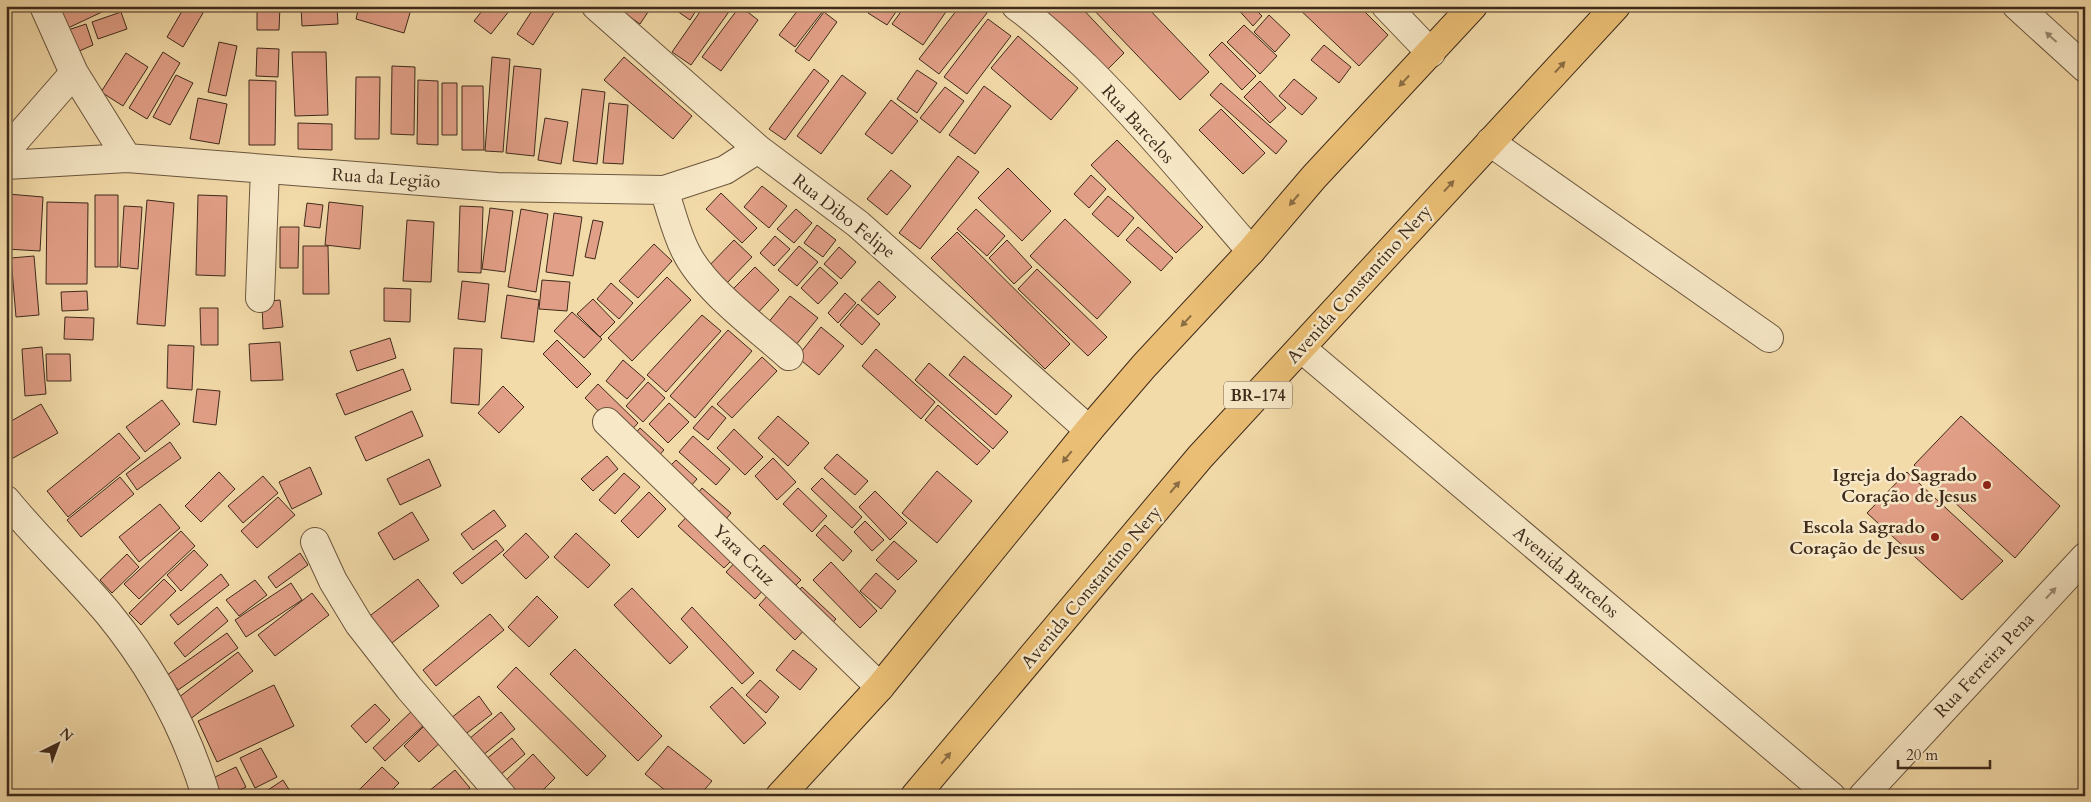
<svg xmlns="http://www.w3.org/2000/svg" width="2091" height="802" viewBox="0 0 2091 802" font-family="Cardo,serif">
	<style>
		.building { fill: #e29f87; stroke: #3e2a1b }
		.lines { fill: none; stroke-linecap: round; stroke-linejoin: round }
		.minor-casing { stroke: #6b563e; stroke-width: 30 }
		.highway-casing { stroke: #3e2a1b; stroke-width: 30 }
		.minor { stroke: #f7e8c7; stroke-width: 28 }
		.highway { stroke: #eabe74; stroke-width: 28 }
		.oneway { fill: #9a8971 }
		.oneway2 { fill: #8b6d43 }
		.poi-dot { fill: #8f2418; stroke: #f7e8c7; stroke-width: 2 }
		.labels { text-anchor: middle; stroke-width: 5; stroke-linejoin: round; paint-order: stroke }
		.shield { fill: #f7e8c7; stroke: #76634f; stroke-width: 1 }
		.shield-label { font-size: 16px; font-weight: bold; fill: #3e2a1b }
		.street-label { font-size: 18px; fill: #3e2a1b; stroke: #f7e8c7 }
		.poi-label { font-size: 18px; font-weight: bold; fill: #3e2a1b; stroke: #f7e8c7; text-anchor: end }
	</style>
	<rect width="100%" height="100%" fill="#f3dba9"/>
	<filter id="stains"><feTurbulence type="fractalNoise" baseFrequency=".004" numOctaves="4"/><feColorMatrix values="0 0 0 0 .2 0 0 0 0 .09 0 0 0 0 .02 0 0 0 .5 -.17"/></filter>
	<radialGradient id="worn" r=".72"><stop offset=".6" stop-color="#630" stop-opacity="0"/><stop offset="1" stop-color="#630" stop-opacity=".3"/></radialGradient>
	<path class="building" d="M65,6H102L104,11L68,28L59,10Z
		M185,6H192L203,13L183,47L167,37Z
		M257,6H280L279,30H257Z
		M301,6H337L338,24L302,26Z
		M359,6H412L404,33L356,19Z
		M486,6H513L491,34L474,21Z
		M535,6H558L533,45L517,34Z
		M614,6H652L640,24Z
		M670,6H699L690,20Z
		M704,6H733L691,65L672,52Z
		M740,6L758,20L721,71L702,57Z
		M801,6H817L823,11L795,47L779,35Z
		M873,6H900L887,25L868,13Z
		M905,6H950L923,45L892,24Z
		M960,6H978L987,13L939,74L919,59Z
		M1043,6H1080L1124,53L1101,76L1039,10Z
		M1090,6H1146L1209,72L1180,100Z
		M1235,6H1252L1262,16L1253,26Z
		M1296,6H1359L1388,35L1359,66Z
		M121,12L127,29L98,39L92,22Z
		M824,12L837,22L809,61L795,51Z
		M1269,15L1290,35L1275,52L1254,32Z
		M988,19L1011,36L967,94L944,77Z
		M86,24L93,45L77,52L68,30Z
		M1244,25L1277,56L1260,74L1227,42Z
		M1018,36L1078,88L1051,120L991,68Z
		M219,42L237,46L226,96L208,92Z
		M1222,42L1256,76L1242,90L1209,55Z
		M1324,45L1351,67L1339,83L1311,60Z
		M257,48L279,49L278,77L256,76Z
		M163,52L180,63L147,119L129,108Z
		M292,52H326L328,115L295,116Z
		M126,53L148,67L123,106L101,92Z
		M492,57L510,59L503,152L485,151Z
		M624,57L692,116L673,139L604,80Z
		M392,66L415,67L414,135L391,134Z
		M514,66L541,69L534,156L506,153Z
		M814,69L829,81L785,140L769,129Z
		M917,70L937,83L917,113L897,99Z
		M176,75L193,83L170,125L153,117Z
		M842,75L866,93L821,154L797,136Z
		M356,77H380L379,139H355Z
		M1294,79L1317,98L1302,115L1279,96Z
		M249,80L276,81L275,145H249Z
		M418,80L438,81V145L417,144Z
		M1260,81L1286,108L1270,123L1244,97Z
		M442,83H457V135H442Z
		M1221,83L1287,141L1276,154L1210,95Z
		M462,86H483L484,150H462Z
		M984,86L1011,106L975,154L949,135Z
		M945,87L964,101L940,133L920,118Z
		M582,89L605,92L597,164L573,161Z
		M198,98L227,104L219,144L190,139Z
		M891,100L918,121L892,154L865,134Z
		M609,103L628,105L623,164L603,163Z
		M1221,109L1265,153L1243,174L1199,130Z
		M545,118L568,122L561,164L538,160Z
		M298,123L332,124V150L298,149Z
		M1117,140L1203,227L1176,253L1091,165Z
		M958,156L979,172L920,249L899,233Z
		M1008,168L1051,211L1022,241L978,198Z
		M891,170L911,186L887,215L867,199Z
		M1091,175L1106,189L1089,208L1074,194Z
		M762,186L787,206L769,228L744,207Z
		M721,193L757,228L742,243L706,209Z
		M8,194L43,197L40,251L6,249Z
		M95,195H118V267H95Z
		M198,195L227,196L225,276L196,275Z
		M1108,196L1134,218L1118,237L1092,214Z
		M147,200L174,203L165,326L137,324Z
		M47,202L88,203L87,284H46Z
		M329,202L363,206L360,249L325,245Z
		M307,203L323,205L320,228L304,226Z
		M124,206L142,207L138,269L120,267Z
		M460,206L483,207L481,273L458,272Z
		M490,208L513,211L505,272L482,269Z
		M521,209L548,214L536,292L508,287Z
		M796,209L812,223L794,243L777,229Z
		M976,209L1005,236L987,256L957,229Z
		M554,213L582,217L573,276L546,272Z
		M1065,219L1131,282L1097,319L1030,256Z
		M407,220L434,222L431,282L403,281Z
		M593,220L603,222L595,259L585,257Z
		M817,225L836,240L823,257L804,243Z
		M280,227H299L298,268H280Z
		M1138,227L1173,258L1161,271L1126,240Z
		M957,232L1070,344L1045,369L931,258Z
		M775,236L790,249L774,266L760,253Z
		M734,240L752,257L724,286L706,269Z
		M1007,240L1032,267L1014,284L989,258Z
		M654,244L672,261L638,298L619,281Z
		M303,246H328L329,294H303Z
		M799,246L818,262L797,286L778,270Z
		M839,247L856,262L841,279L824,264Z
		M34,256L39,315L16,317L11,258Z
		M755,267L779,290L753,318L728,294Z
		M820,267L838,283L818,304L801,288Z
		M1037,269L1107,337L1088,356L1018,289Z
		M6,274L10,292L6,293Z
		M667,277L691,300L632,361L608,338Z
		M542,280L570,282L567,311L539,309Z
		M462,281L489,284L485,322L458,319Z
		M879,281L896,297L878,315L861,300Z
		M611,283L633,303L619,319L597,299Z
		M384,288L411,289L410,322L384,321Z
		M87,291L88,310L62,311L61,292Z
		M845,293L856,303L838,323L828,313Z
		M507,295L539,300L534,342L501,338Z
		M790,296L818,318L795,346L767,324Z
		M593,299L615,322L600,337L577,314Z
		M280,300L283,327L263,329L262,302Z
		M858,304L880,324L862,345L840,325Z
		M200,308H218V345H201Z
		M572,312L602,339L584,358L554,331Z
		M702,315L721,331L666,392L647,375Z
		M65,317L94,318L93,340L64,339Z
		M821,327L844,346L819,375L797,357Z
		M728,330L752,351L695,418L670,396Z
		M390,338L396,358L357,371L350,351Z
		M557,340L591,374L577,388L543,354Z
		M280,342L283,380L251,381L249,344Z
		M168,345L194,346L192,390L167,388Z
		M42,347L46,394L25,396L22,349Z
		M454,348L482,349L479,405L451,403Z
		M876,349L935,402L921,419L862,366Z
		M46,354H70L71,381H47Z
		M964,356L1012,396L996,415L949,375Z
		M762,357L777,371L732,418L717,404Z
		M623,360L645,379L627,399L606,381Z
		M929,363L1008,432L993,449L915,380Z
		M403,369L411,390L345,415L336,394Z
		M648,382L665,398L643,422L626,406Z
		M598,384L638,423L625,437L585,398Z
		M503,386L524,407L499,433L478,413Z
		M197,389L220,391L216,425L193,422Z
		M6,394L11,417L6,418Z
		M162,400L180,424L145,452L126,427Z
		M669,403L689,422L668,443L649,424Z
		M41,404L58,433L6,462V424Z
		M938,405L990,451L977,465L925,420Z
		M712,406L726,418L708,440L693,428Z
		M412,411L423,436L366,461L355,437Z
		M778,416L809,443L788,466L758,438Z
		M1961,416L2060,506L2015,558L1914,465Z
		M640,428L664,450L653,462L629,441Z
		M734,429L763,457L745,475L717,448Z
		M119,433L140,458L68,517L47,491Z
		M693,436L730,469L716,485L679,452Z
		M170,442L181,458L137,490L126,474Z
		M837,454L868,481L855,495L824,468Z
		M607,456L618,469L593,491L581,479Z
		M773,458L796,482L777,500L755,476Z
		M429,459L441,486L400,505L387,479Z
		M676,460L697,479L685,493L663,473Z
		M310,467L322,494L292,509L279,482Z
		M937,471L972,501L937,543L902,513Z
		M219,472L235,489L201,522L185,506Z
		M1907,472L2003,561L1962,600L1867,513Z
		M624,473L640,487L615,514L599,500Z
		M263,476L278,493L243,523L228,506Z
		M120,477L134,494L81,537L67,520Z
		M822,478L862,517L852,528L811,489Z
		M702,488L731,513L720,526L692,501Z
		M798,488L827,516L812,532L783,504Z
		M875,491L907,523L890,540L859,507Z
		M649,492L666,509L638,538L621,521Z
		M278,497L295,515L257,548L241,531Z
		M160,504L180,528L139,562L119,537Z
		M494,510L506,526L473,550L461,534Z
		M693,510L739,553L724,568L678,526Z
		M412,512L429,540L394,560L378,533Z
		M865,521L884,540L872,551L854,532Z
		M825,525L852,551L843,561L816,535Z
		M181,531L195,546L139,599L124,584Z
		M526,533L549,557L526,579L503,555Z
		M576,533L610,565L588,588L554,557Z
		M496,540L504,550L462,584L453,573Z
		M894,541L917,561L898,580L876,560Z
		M764,545L801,580L788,593L751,558Z
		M194,550L208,565L181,591L167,575Z
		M300,553L308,565L276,588L268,577Z
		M127,554L139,567L112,593L100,580Z
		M739,558L768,585L755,599L726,572Z
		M831,562L877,611L860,628L813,580Z
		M876,573L896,591L881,609L860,591Z
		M221,574L229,585L178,625L170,615Z
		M164,579L176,591L141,625L129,613Z
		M418,579L439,606L388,646L367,618Z
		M255,580L267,595L239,616L226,600Z
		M291,583L302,600L246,637L235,620Z
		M802,587L836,619L825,631L791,599Z
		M632,588L688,647L670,664L614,605Z
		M312,593L329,615L275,656L258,635Z
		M770,593L807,627L795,640L759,605Z
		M537,596L558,617L529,647L508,627Z
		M217,607L228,621L185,657L174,643Z
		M692,607L754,673L742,684L681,619Z
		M490,614L504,630L436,686L423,670Z
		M227,633L238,648L178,690L167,675Z
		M575,649L662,736L638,761L550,674Z
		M793,650L817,669L800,690L776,670Z
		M238,652L253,671L189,720L174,701Z
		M516,667L606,756L587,776L497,687Z
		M760,680L779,697L766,713L746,695Z
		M274,685L294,726L217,762L198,721Z
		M732,687L766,723L744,744L710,707Z
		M479,696L492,714L459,739L446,722Z
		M375,704L390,720L366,743L351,726Z
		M414,709L426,723L385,761L373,748Z
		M501,712L515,729L482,756L469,739Z
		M426,724L442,741L419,762L404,746Z
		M512,738L525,754L499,776L485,760Z
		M668,746L712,781L699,796H672L645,774Z
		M261,748L277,777L255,788L240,758Z
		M533,754L555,778L537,796H511L501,785Z
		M236,767L246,787L228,796H222L213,778Z
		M382,767L399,783L386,796H353Z
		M455,770L470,788L461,796L424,795Z
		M283,780L293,796H259Z"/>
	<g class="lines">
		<g class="minor-casing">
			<path id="minor" d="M44,6L74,73L127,158
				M596,6L758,149L858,224L1089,430
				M1016,6C1040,23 1063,45 1085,66C1144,124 1197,189 1251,251
				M1386,6L1431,53
				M2017,6L2085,68
				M1490,142L1769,338
				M6,151L74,73
				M6,165L127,158L497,187L664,190L725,170L758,149
				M664,190C671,210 676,233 686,252C704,289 758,328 789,356
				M260,298L265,169
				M1301,348L1831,796
				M607,422L880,687
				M6,500C38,539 75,574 108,613C152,667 186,729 206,796
				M315,542L333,581L359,624L409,688L502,796
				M1863,796L2085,557"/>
		</g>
		<g class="highway-casing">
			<path id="highway" d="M780,796L880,687L1089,430L1144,366L1251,251L1314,177L1473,6
				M915,796L1200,457L1616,6"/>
		</g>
		<use href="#minor" class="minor"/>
		<use href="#highway" class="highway"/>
	</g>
	<defs><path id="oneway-solid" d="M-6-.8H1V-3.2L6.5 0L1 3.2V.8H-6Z" transform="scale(1.25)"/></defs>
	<g class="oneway">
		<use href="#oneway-solid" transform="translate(2051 37) rotate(-138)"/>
		<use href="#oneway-solid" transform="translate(2051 593) rotate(-47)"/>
	</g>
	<g class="oneway2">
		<use href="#oneway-solid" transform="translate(1560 67) rotate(-47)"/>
		<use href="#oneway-solid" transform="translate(1404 81) rotate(133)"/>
		<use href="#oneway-solid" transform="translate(1449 186) rotate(-47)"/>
		<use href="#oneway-solid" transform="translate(1294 200) rotate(130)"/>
		<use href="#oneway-solid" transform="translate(1186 321) rotate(133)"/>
		<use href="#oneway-solid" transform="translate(1067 457) rotate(129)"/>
		<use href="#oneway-solid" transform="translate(1175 487) rotate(-50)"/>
		<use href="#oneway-solid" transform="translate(946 758) rotate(-50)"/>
	</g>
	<g class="poi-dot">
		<circle cx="1987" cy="485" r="5"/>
		<circle cx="1935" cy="537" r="5"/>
	</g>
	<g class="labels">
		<rect class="shield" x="1224" y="381.5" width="68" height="27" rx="4"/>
		<g class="shield-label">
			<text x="1258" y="401">BR-174</text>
		</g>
		<g class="street-label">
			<text transform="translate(1138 124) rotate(48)" y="6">Rua Barcelos</text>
			<text transform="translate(386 178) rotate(4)" y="6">Rua da Legião</text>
			<text transform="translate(844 216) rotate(38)" y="6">Rua Dibo Felipe</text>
			<text transform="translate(1359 284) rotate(-48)" y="6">Avenida Constantino Nery</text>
			<text transform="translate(744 555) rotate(44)" y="6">Yara Cruz</text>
			<text transform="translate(1566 572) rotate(40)" y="6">Avenida Barcelos</text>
			<text transform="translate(1091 587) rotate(-50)" y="6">Avenida Constantino Nery</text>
			<text transform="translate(1984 665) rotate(-47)" y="6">Rua Ferreira Pena</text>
		</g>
		<g class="poi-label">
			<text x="1977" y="481">Igreja do Sagrado<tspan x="1977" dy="21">Coração de Jesus</tspan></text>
			<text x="1925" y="533">Escola Sagrado<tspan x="1925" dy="21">Coração de Jesus</tspan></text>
		</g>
	</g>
	<rect width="2091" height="802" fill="none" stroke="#f3dba9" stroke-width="25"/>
	<rect x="8" y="8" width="2076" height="787" fill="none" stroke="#3e2a1b" stroke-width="2.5"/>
	<rect x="12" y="12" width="2066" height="777" fill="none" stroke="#3e2a1b"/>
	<g transform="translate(58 744) rotate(42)" stroke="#f7e8c7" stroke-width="4" paint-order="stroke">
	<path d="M0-4L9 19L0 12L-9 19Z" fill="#3e2a1b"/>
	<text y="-8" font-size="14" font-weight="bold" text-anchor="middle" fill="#3e2a1b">N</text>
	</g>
	<path d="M1898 760v8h92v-8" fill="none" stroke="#3e2a1b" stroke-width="2.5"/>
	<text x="1906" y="760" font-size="15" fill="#3e2a1b" stroke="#f7e8c7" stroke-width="4" paint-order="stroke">20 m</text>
	<rect width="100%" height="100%" filter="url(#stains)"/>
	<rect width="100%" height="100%" fill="url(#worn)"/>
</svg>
